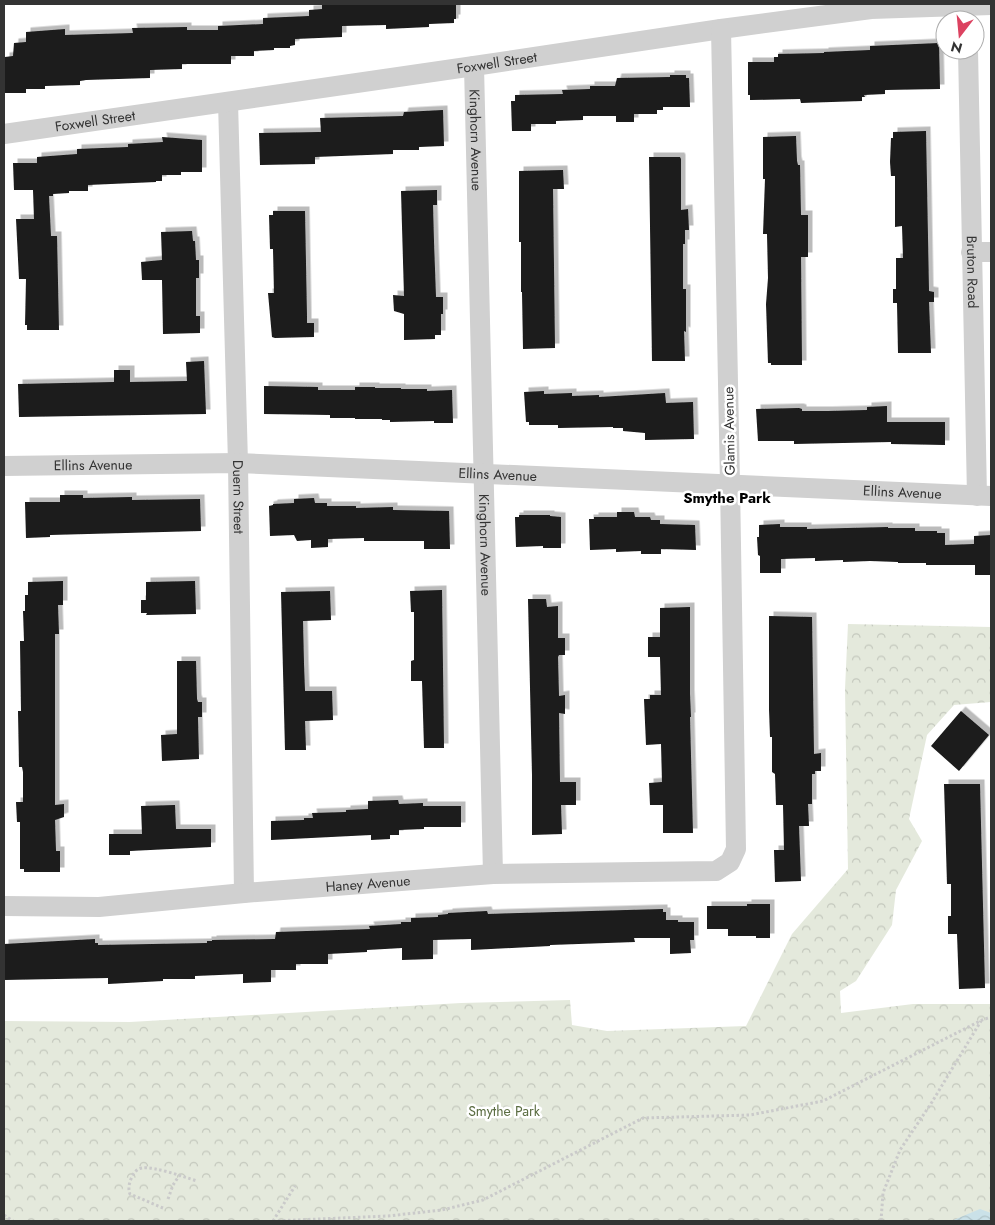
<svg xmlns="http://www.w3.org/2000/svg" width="995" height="1225" viewBox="0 0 995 1225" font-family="Jost,sans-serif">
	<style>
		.forest { fill: url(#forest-crowns) }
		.water { fill: url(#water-waves) }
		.building { fill: #1a1a1a; filter: url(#shadow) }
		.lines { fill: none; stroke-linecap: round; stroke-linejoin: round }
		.path { stroke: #cacaca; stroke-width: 3; stroke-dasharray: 2.5 2.5; stroke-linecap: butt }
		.minor { stroke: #d0d0d0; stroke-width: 20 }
		.labels { text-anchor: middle; stroke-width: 5; stroke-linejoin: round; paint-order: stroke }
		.street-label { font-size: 14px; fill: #333; stroke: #fff }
		.park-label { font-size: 14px; fill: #5b6d42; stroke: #fff }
		.neighbourhood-label { font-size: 15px; font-weight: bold; fill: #000; stroke: #fff }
	</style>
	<defs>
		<pattern id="forest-crowns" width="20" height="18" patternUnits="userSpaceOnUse" patternTransform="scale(1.25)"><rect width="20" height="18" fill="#e4e9dc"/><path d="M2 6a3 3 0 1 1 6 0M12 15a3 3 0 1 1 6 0" fill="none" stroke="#c4c8bd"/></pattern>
		<pattern id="water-waves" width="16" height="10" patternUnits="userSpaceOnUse" patternTransform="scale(1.25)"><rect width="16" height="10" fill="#cae1e8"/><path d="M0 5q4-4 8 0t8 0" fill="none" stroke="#aec2c7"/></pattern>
		<filter id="shadow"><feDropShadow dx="4.5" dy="-4.5" stdDeviation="0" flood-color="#0004"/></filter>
	</defs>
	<rect width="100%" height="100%" fill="#fff"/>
	<path class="forest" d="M848,624L991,627V702L954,705L927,735L909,819L922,841L896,890L892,925L856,981L840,991L841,1013L913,1004H990L991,1221H4V1021L130,1022L461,1003L570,1000L572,1025L607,1031L746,1026L792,934L848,869L845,689Z"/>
	<path class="water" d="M980,1209L991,1213V1221H951Z"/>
	<path class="building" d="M328,4H456V19H454V23L429,24V27L386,29V25L342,26V37L295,39V45L290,46V48H274V50L254,51V56H231V64H182V69L150,70V78L86,80L80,81V85L45,86V89H26V93H5V57L13,56L14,43L26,42V32L65,29V35L133,33L132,28L187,27V30H218V26L263,24V18L309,16V10L322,9V5Z
		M939,43L940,89L885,90V94L864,95L865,97H862V101L801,103L800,99L750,100V95H748V62H774V57H778V54L824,53V52L870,50V46Z
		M670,75H686V78H689L690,107H663V110H657V114H634V122H616V116H583V120L556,121V124H531V131H512L511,101H515V95L563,94L562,90L590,89V86H615L617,78L670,77Z
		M443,110L444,146L419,147V150H393V154L315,157V164L260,165L259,133L321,132L320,118L403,116L404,112Z
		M926,131L929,291L934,292V302H929L931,353H898L897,303H893V289H896V258H903L902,226L895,227V176H891L890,162L891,138H893V132Z
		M796,136L797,161L798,165H800L801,215H808V257H801L802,365H771V363H768L766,304L768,278L767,234H763L765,179H763V137Z
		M162,137L202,140V172H181V175H162V181H156V182L88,185V191H69V193L53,194V196H49L51,236H57L59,330H27V325H25L26,279H19L16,219H34L33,190H14L13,163H37V157L77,154V149L128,147V144L163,142Z
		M649,157H680L681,159V210L688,209L689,230H685V244H683V289H686V332L684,331L685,361H652Z
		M563,170L564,189H553L555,348L523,349L522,292H521V242H519V171Z
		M437,190V205H433L434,242L436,297H443V314H441V335H435V339L404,340V314L394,311L393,295L404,296L401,191Z
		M273,211H305L307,317V323H314V337L275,338L272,337L268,293H274L273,249H270L269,215H273Z
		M192,231L193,241H195L196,260H199V278H196V316H200V333L163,334L162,280H142L141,262L162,260L161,232Z
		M204,361L206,414L19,417L18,384L114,382V370H130V382L187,381L186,362Z
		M264,386L318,387V390H355V387H375V388H401V389H427V391L452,390L453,423H434V421L390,422V420H382V419H355V418H330V415L264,414Z
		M544,391V394L572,393V396L599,395V397L665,393L666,403L693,402L694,439L645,440V433L623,431V428H613V427L558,428V425H529V422H526L524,392Z
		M887,406V422H945V445L891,444V442L794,444V441H758L756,409L799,408L802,409V411H828L867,410V407Z
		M60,495H83V498L132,497V500L200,499L201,531L50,535V537L26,538L25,502H60Z
		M314,498L315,503H327V506H356V508L393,507V510L449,511L450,549H424V541H364V538L328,539V547L311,548V540L297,541L294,535L270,536L269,506L273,505V504L294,503V499Z
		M617,512H634L635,517H650L651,520H660V524L695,525L696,550L661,549V554H641V551L616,552V549L590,550L589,519H594V517H617Z
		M519,515H550V516L561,517V548H543V546L516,547L515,517H519Z
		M780,524V527H807V529L888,527V528H915V531H937V533H945V545L974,544V536L991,535V575H975V565H926V563H898V562L870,561L843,562V560L815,561V558L781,559V573H760V556L758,555L757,537H759V525Z
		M63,581V605H58L59,634H55V805L64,804V817L55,820L56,851H60V872H24V869H20V822H17L16,802H23V772L22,767H19L18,711H21L20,641H24L23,611H25V595H28V582Z
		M195,581L196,614L146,615L147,613H141V600H146V582Z
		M442,590L444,748H424L422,681H411V661L414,660V612H411L410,591Z
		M330,591L331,620L303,621L304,664L305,691H332L333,720L305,721L306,750H285L281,592Z
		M528,599H546L547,607L558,606V638H565V655H559L558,657L559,696L565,695V714L559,713L560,782H576V805H561L562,834L532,835V775Z
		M690,607V694L691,717H690L693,833H663V805H650L649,783L662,782L661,744L646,745L644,699H650V695H661L660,657H648V637H660V608Z
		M769,616L812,617L814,754L821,753V771H815V774H812V804H808L809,826H799L801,881L775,882L774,850H784L783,805H776L775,774L772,772V737H770L769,709Z
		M177,661H196L197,699L198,702H202V717H198V719L199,759L162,761L161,735L177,734Z
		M961,711L989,735L959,771L931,746Z
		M944,784H980L985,988L959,989L957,934H948V916H951V884H947Z
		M398,800L399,804L423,803V806H461V827H424V829L399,830V835H390V839L371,840V835L271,840V821L304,820V818H313L312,813L346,812V810L368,809V801Z
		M175,805L176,829H211V847L130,851V855H109V834H142L141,806Z
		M747,904H770V938H756V936H728V929H707V906H747Z
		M663,909V912H666V920H678V922H694V940H690L691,953L670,954V938H634L635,942L550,945V946L471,950V939L433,940V959L402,960V948L367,950V952L328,954V964H296V970H271V982L243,983V974L195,976V979H163V981L108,984V978L4,980V944L95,939V943H98V945L207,943V941H212V940L275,939L276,932L370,929L369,926L401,924V922H411V918L438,917V915L448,914V913L487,911L488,914Z"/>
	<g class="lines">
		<path class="path" d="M168,1199L173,1185L179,1176
			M163,1208L130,1194C128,1189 129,1184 131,1179C133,1174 136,1169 142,1168C154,1166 184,1177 197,1181
			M4,1215L13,1221
			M273,1221L388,1216L442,1210L483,1200L643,1118L750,1115L823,1101L982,1020L991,1017
			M273,1221L295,1186
			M881,1221L883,1193L900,1150L932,1102L981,1021"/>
		<g class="minor">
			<path id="s1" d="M968,50L977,496"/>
			<path id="s2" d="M474,66L493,874"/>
			<path id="s3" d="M228,102L238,463L244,893"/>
			<path id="s4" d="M4,134L474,66L721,29L871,9L991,5"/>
			<path d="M971,252H991"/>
			<path id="s5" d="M4,466L238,463L991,496"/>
			<path id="s6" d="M4,906L99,907L244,893L493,874L716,871L730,862L736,849L730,484L721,29"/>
		</g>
	</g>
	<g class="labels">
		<g class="street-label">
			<text dy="5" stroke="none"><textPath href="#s4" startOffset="498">Foxwell Street</textPath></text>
			<text dy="5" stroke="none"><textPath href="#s4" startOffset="92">Foxwell Street</textPath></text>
			<text dy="5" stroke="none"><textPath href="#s2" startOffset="74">Kinghorn Avenue</textPath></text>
			<text dy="5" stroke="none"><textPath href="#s1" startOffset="222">Bruton Road</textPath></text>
			<text transform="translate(729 431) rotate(-91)" y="5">Glamis Avenue</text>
			<text dy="5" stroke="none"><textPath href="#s5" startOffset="89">Ellins Avenue</textPath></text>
			<text dy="5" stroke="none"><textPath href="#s5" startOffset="494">Ellins Avenue</textPath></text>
			<text dy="5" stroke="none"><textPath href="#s5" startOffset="899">Ellins Avenue</textPath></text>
			<text dy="5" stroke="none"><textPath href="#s3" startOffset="395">Duern Street</textPath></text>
			<text dy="5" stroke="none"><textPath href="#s2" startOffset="479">Kinghorn Avenue</textPath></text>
			<text dy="5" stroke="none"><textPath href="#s6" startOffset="365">Haney Avenue</textPath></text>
		</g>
		<g class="park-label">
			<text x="504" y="1116">Smythe Park</text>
		</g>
		<g class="neighbourhood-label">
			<text x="727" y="503">Smythe Park</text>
		</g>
	</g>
	<rect width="995" height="1225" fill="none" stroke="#333333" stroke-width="10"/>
	<g transform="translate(960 35) rotate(196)"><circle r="24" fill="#ffffff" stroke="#adadad"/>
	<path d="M0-4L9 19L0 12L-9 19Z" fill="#dc4260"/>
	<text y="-8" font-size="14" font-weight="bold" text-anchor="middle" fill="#333333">N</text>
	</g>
</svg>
